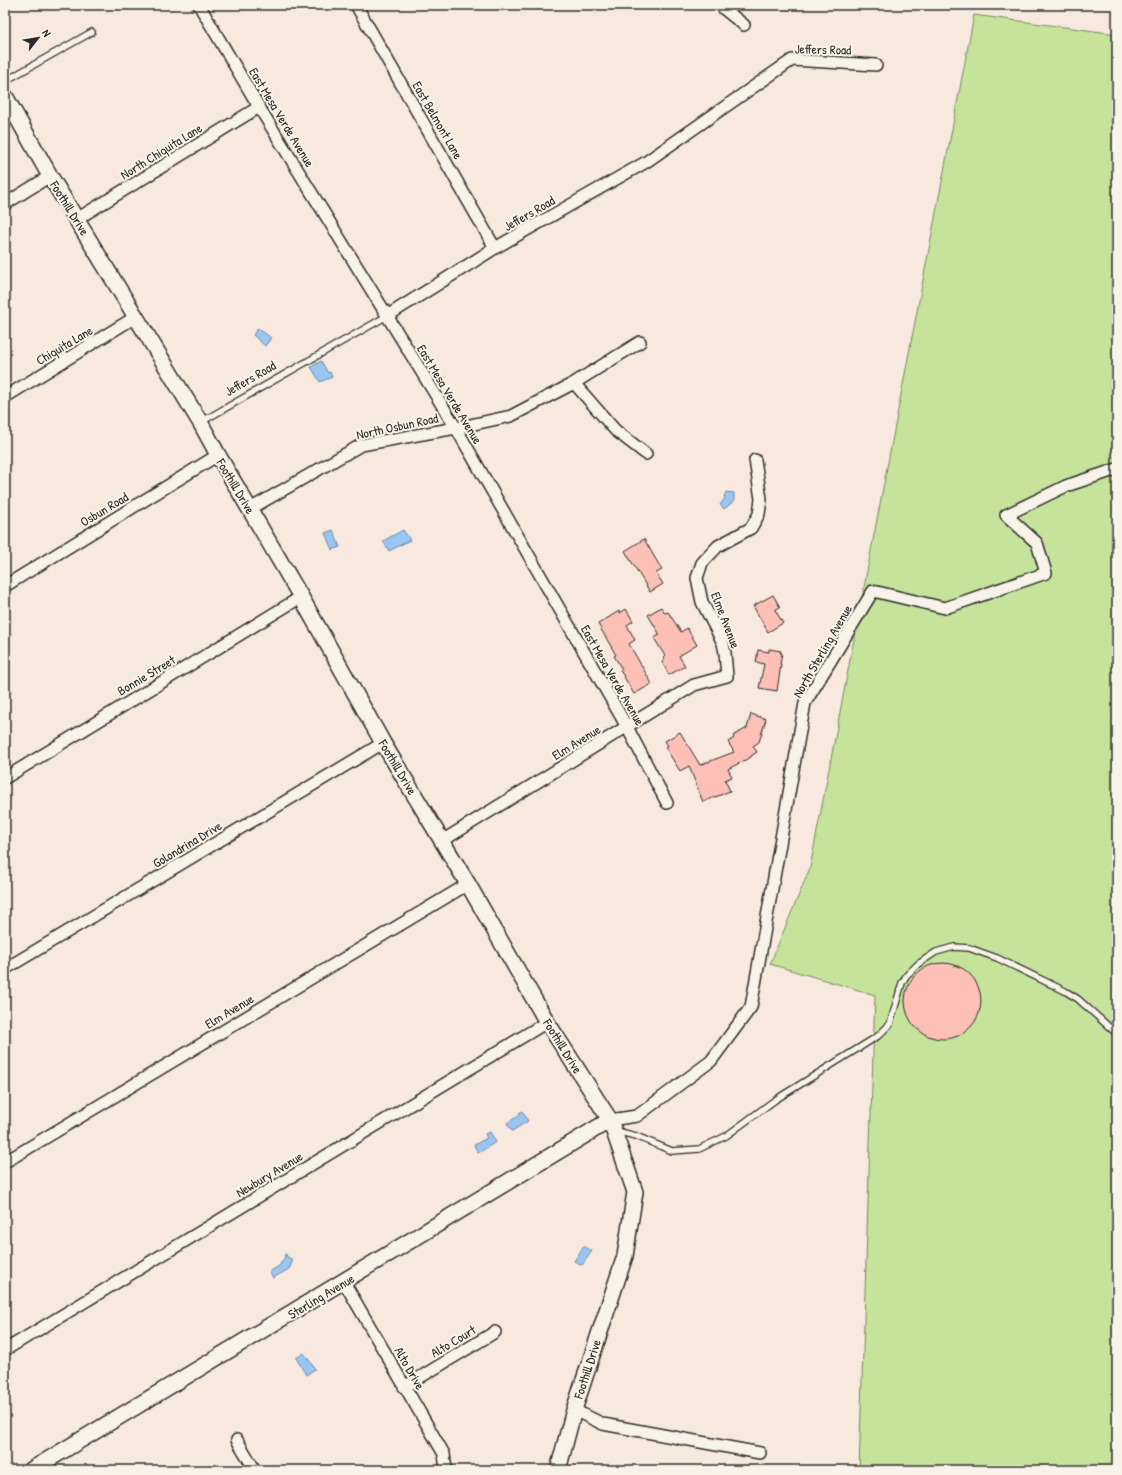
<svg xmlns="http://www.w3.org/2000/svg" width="1122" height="1475" viewBox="0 0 1122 1475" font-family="'Patrick Hand',sans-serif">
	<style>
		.green { fill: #c5e39b; stroke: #788763 }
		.water { fill: #98c6f3; stroke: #6c88a3 }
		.building { fill: #fcc0b6; stroke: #2b2b2b }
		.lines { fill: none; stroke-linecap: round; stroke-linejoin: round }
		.lane-casing { stroke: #2b2b2b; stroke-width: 8 }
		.street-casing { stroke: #2b2b2b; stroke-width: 14 }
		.secondary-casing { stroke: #2b2b2b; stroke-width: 18 }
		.lane { stroke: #f7f3e8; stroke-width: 5.5 }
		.street { stroke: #f7f3e8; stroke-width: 11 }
		.secondary { stroke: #f7f3e8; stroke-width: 15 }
		.labels { text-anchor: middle; stroke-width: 4; stroke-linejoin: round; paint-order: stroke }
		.street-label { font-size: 13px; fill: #2b2b2b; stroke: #f7f3e8 }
	</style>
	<rect width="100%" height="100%" fill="#f8e9de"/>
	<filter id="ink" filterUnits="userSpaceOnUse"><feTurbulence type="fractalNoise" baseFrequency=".025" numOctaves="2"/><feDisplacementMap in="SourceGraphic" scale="8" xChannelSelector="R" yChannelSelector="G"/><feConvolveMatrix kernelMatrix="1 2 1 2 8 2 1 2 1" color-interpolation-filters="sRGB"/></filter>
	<g filter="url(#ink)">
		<path class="green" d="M974,15L1117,34V1470H859L875,995L770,964L810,868Z"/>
		<path class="water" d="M258,328L271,338L265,346L253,335Z
			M321,361L328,373L330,372L332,377L320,382L311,367Z
			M726,492L734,493V501L724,509L720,505L725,498L724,497Z
			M333,530L340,547L332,550L325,533Z
			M403,530L410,540L389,551L383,541Z
			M522,1111L528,1121L512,1131L507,1123L520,1115L519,1113Z
			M490,1132L496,1142L478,1153L474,1145L487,1138L485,1134Z
			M584,1246L592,1251L582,1265L574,1261Z
			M286,1254L287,1257L293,1260L289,1269L273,1278L269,1272L279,1266L285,1257L284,1255Z
			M304,1353L315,1369L306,1375L296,1358Z"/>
		<path class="building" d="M644,539L662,570L656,573L663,584L650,592L625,551Z
			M773,595L780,607L775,610L783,623L768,632L753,606Z
			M661,607L665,613L668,612L681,632L687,628L697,645L679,656L685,666L669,675L662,662L665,660L663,657L665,656L654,638L660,635L648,615Z
			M626,609L633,621L627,625L628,627L635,640L629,644L652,684L634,694L620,670L622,669L614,656L616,655L598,624L619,611L620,613Z
			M769,649L781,651L780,653H782L780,664H781L777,691L759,688L764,664L756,662L758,650L769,652Z
			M751,714L766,719L759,742L753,746L757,752L751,756V757L728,769L732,777L725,780L730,791L703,802L689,766L680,771L665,747L668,746L665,741L680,732L700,765L734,752L728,742L734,738L733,736L747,728Z
			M905 1001a38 38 0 1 1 76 0a38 38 0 1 1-76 0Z"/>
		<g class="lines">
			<g class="lane-casing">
				<path id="lane" d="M5,81L92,32
					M201,422L387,316
					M616,1131L636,1136L672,1151L699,1149L726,1136L775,1100L878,1036L890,1024L902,983L906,976L918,964L936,952L954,947L969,948L997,958L1065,991L1078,999L1117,1034"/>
			</g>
			<g class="street-casing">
				<path id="street" d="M199,5L259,107L456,428L627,727L667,803
					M356,5L495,248
					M721,5L724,9L744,25
					M5,204L50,176
					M77,219L259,107
					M387,316L495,248L646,162L792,60L876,65
					M574,383L615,430L646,454
					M5,397L137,316
					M250,509L361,445L456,428L511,416L574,383L640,342
					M5,586L218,455
					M5,778L301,597
					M442,841L694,685L727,676L725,653L723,643L702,602L697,578L702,563L718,546L751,528L759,514L761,499L755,460
					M5,969L383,743
					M610,1120L637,1116L711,1061L751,1007L805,703L873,591L945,608L1046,573L1037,543L1006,515L1066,486L1117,469
					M5,1162L468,884
					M344,1282L444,1454L446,1470
					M5,1350L547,1022
					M404,1387L495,1332
					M574,1410L603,1424L760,1453
					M237,1440L255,1470"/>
			</g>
			<g class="secondary-casing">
				<path id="secondary" d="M5,96L50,176L200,422L218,455L301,597L383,743L468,884L547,1022L610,1120L635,1192L625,1256L574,1410L558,1470
					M31,1470L610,1120"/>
			</g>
			<use href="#lane" class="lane"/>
			<use href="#street" class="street"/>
			<use href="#secondary" class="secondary"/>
		</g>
	</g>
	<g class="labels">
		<g class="street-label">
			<text transform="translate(823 49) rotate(1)" y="5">Jeffers Road</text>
			<text transform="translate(282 117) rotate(59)" y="5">East Mesa Verde Avenue</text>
			<text transform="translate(438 120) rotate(60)" y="5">East Belmont Lane</text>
			<text transform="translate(161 151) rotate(-32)" y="5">North Chiquita Lane</text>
			<text transform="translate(70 208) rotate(58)" y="5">Foothill Drive</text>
			<text transform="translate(529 213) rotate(-30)" y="5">Jeffers Road</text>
			<text transform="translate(64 345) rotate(-31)" y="5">Chiquita Lane</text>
			<text transform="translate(250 378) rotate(-30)" y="5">Jeffers Road</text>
			<text transform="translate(450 394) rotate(59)" y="5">East Mesa Verde Avenue</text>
			<text transform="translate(397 426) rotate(-12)" y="5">North Osbun Road</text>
			<text transform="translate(236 486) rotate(59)" y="5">Foothill Drive</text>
			<text transform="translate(104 509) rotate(-31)" y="5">Osbun Road</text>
			<text transform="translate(726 620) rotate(69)" y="5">Elme Avenue</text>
			<text transform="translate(822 651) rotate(-60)" y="5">North Sterling Avenue</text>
			<text transform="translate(146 675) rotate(-31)" y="5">Bonnie Street</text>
			<text transform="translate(613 675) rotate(60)" y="5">East Mesa Verde Avenue</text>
			<text transform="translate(576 742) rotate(-32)" y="5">Elm Avenue</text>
			<text transform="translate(398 767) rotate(59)" y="5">Foothill Drive</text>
			<text transform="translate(187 844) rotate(-31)" y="5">Golondrina Drive</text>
			<text transform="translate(229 1011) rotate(-31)" y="5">Elm Avenue</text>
			<text transform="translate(563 1046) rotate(58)" y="5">Foothill Drive</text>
			<text transform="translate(269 1174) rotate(-31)" y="5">Newbury Avenue</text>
			<text transform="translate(321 1296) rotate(-31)" y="5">Sterling Avenue</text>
			<text transform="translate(453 1341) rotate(-31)" y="5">Alto Court</text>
			<text transform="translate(410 1368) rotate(60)" y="5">Alto Drive</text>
			<text transform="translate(587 1369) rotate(-72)" y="5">Foothill Drive</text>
		</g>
	</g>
	<rect width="1122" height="1475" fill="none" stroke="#f7f3e8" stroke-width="20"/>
	<rect x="10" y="10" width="1102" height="1455" fill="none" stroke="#2b2b2b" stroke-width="1.5" filter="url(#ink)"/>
	<g transform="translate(38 38) rotate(59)" stroke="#f7f3e8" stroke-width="3" paint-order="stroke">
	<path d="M0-3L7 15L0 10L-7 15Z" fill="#2b2b2b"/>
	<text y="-6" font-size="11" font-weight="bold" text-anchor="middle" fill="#2b2b2b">N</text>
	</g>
</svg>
